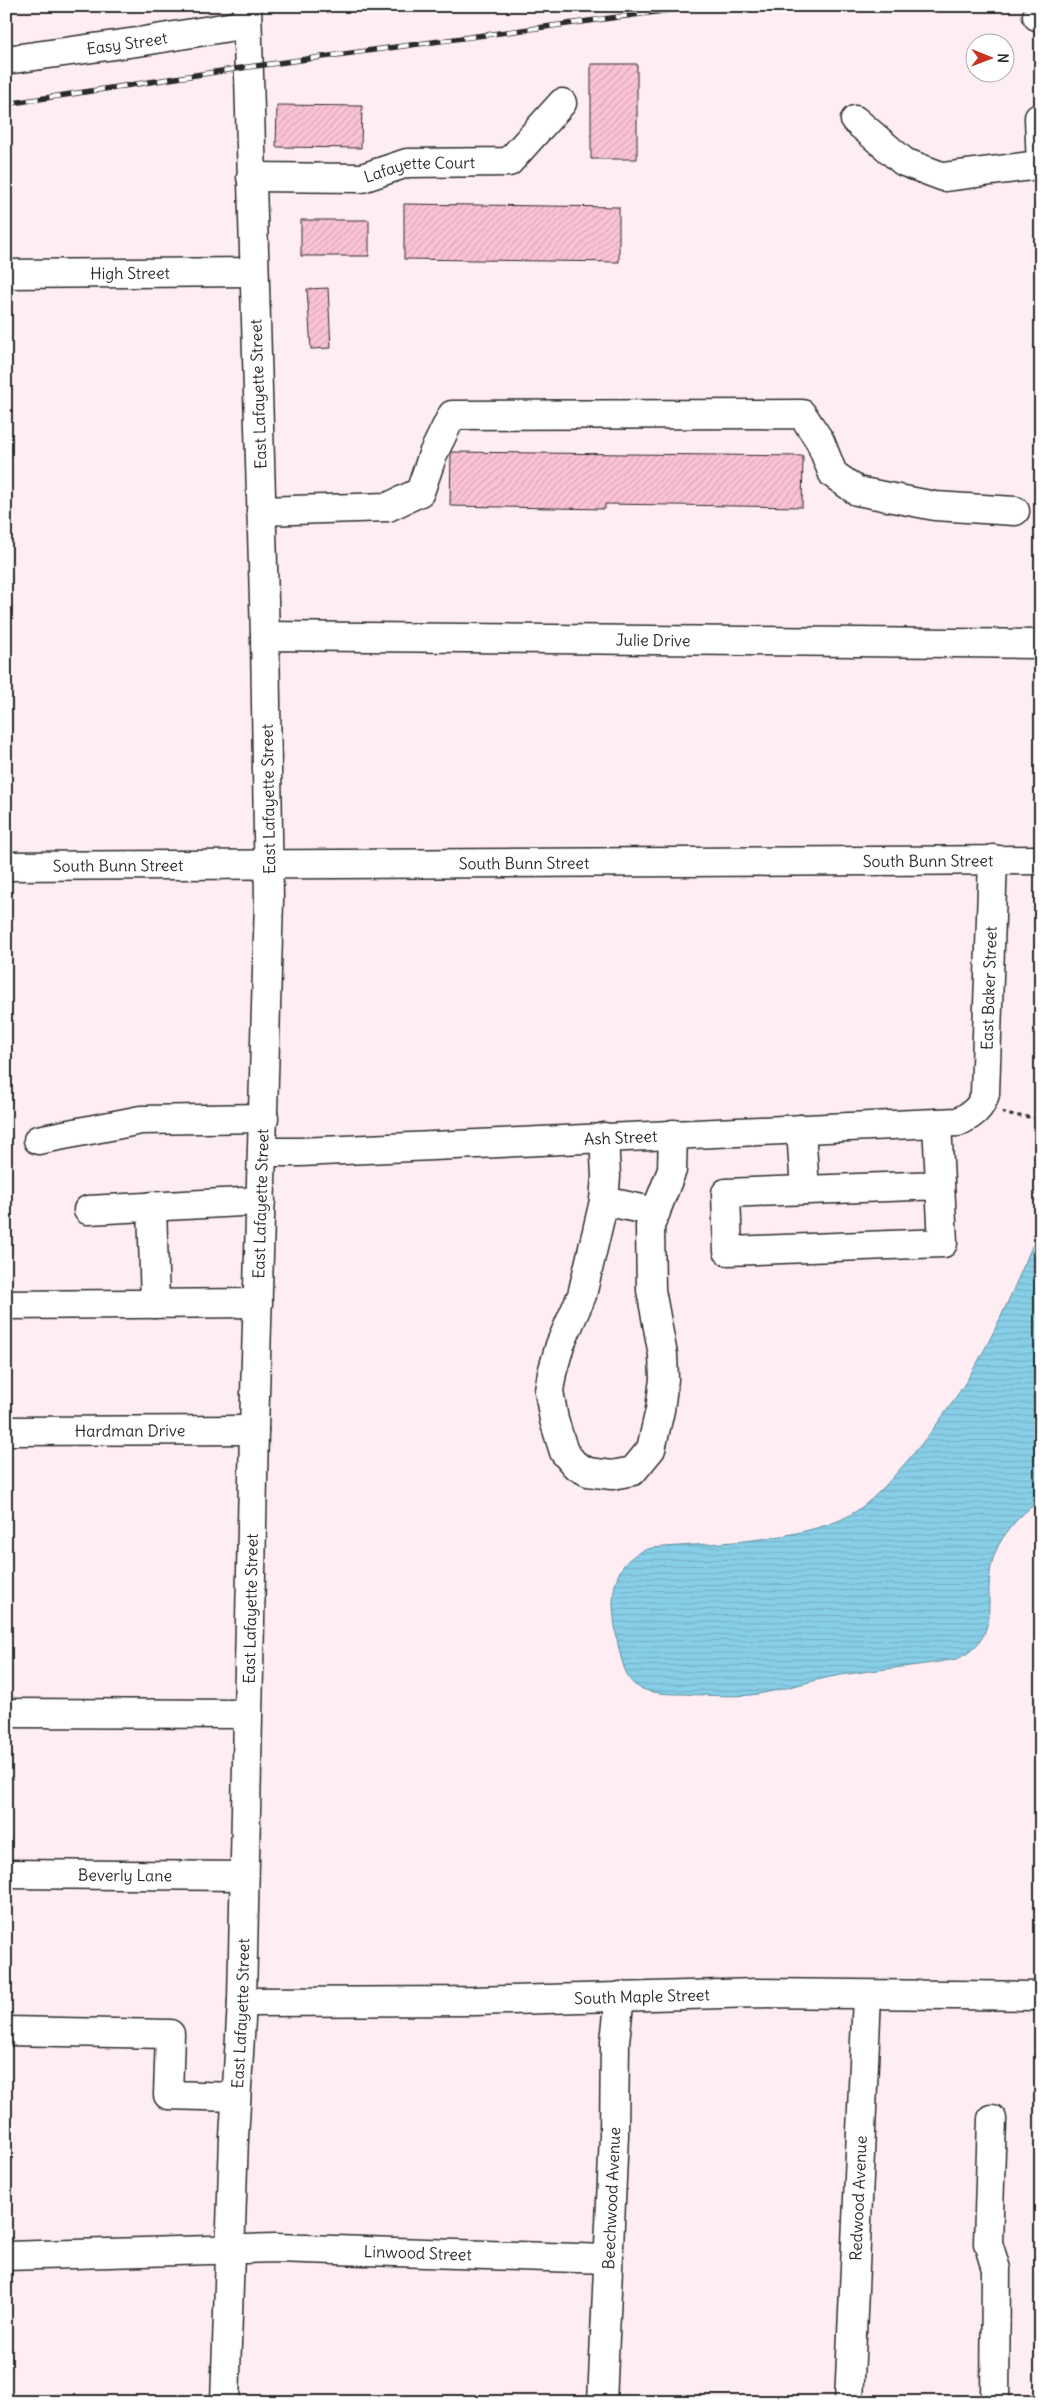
<svg xmlns="http://www.w3.org/2000/svg" width="1047" height="2408" viewBox="0 0 1047 2408" font-family="Delius,sans-serif">
	<style>
		.water { fill: url(#water-rules); stroke: #628d9c }
		.building { fill: url(#building-hatch); stroke: #2b2b2b }
		.lines { fill: none; stroke-linecap: round; stroke-linejoin: round }
		.minor-casing { stroke: #2b2b2b; stroke-width: 31 }
		.path { stroke: #2b2b2b; stroke-width: 3; stroke-dasharray: 4 4; stroke-linecap: butt }
		.minor { stroke: #fff; stroke-width: 28 }
		.rail-casing { stroke: #2b2b2b; stroke-width: 5.5 }
		.rail { stroke: #fff; stroke-width: 4; stroke-dasharray: 11; stroke-linecap: butt }
		.labels { text-anchor: middle; stroke-width: 4; stroke-linejoin: round; paint-order: stroke }
		.street-label { font-size: 16px; fill: #2b2b2b; stroke: #fff }
	</style>
	<defs>
		<pattern id="water-rules" width="6" height="5" patternUnits="userSpaceOnUse" patternTransform="scale(1.25)"><rect width="6" height="5" fill="#87cfe8"/><path d="M0 2.5h6" fill="none" stroke="#75b2c7"/></pattern>
		<pattern id="building-hatch" width="6" height="6" patternUnits="userSpaceOnUse" patternTransform="scale(1.25)"><rect width="6" height="6" fill="#fcc3d8"/><path d="M-1 1l2-2M0 6l6-6M5 7l2-2" fill="none" stroke="#d8a8ba"/></pattern>
	</defs>
	<rect width="100%" height="100%" fill="#feedf3"/>
	<filter id="ink" filterUnits="userSpaceOnUse"><feTurbulence type="fractalNoise" baseFrequency=".02" numOctaves="2"/><feDisplacementMap in="SourceGraphic" scale="10" xChannelSelector="R" yChannelSelector="G"/><feConvolveMatrix kernelMatrix="1 2 1 2 8 2 1 2 1" color-interpolation-filters="sRGB"/></filter>
	<g filter="url(#ink)">
		<path class="water" d="M1041,1226V1500C1021,1513 1000,1535 993,1559C981,1599 1005,1636 957,1659C919,1666 879,1669 841,1675C810,1680 782,1691 751,1695C729,1697 706,1695 683,1694C667,1694 648,1694 635,1685C620,1675 613,1619 613,1602C614,1574 624,1556 651,1548C712,1543 779,1543 838,1521C864,1510 883,1489 901,1468C925,1441 948,1411 967,1380C997,1332 1018,1278 1041,1226Z"/>
		<path class="building" d="M591,64H637V159H591Z
			M277,105L362,106L361,148L276,147Z
			M404,204L619,207V262L404,259Z
			M301,220H369V256H301Z
			M328,288L331,348L311,349L307,289Z
			M451,452L803,456L802,507L605,504V509L450,506Z"/>
		<g class="lines">
			<g class="minor-casing">
				<g id="minor">
					<path d="M1037,16H1041"/>
					<path id="s1" d="M6,60L144,41L247,24"/>
					<path d="M1041,117L1039,118L1041,166"/>
					<path d="M855,120L904,162L944,177L1039,165"/>
					<path id="s2" d="M251,177L362,178L407,163L509,162L562,103"/>
					<path id="s3" d="M6,274L254,272"/>
					<path d="M261,511L388,507L420,492L433,454L452,415L802,414L820,441L833,474L857,491L935,506L1015,511"/>
					<path id="s4" d="M265,636L1041,644"/>
					<path id="s5" d="M6,866L1041,860"/>
					<path d="M937,1123L943,1243L728,1251L726,1193L940,1185"/>
					<path d="M801,1129L805,1190"/>
					<path d="M604,1137L606,1176L604,1201L582,1295L560,1345L552,1373L549,1391L554,1420L564,1452L575,1465L588,1472L612,1475L633,1471L651,1449L660,1410L664,1379L663,1355L651,1290L650,1226L672,1170L673,1134"/>
					<path d="M38,1140L141,1120L264,1118"/>
					<path id="s6" d="M263,1152H300L958,1122C972,1115 981,1109 985,1094L993,859"/>
					<path d="M604,1201L656,1212"/>
					<path d="M152,1206L155,1304"/>
					<path d="M88,1210L261,1201"/>
					<path d="M6,1305L258,1303"/>
					<path id="s7" d="M6,1431L254,1430"/>
					<path d="M6,1713L247,1714"/>
					<path id="s8" d="M6,1874L243,1876"/>
					<path id="s9" d="M242,2002L474,2001L757,1993L1041,1996"/>
					<path d="M6,2031L170,2034L168,2095L236,2097"/>
					<path d="M992,2119L988,2243L996,2269L995,2402"/>
					<path id="s10" d="M6,2256L275,2248L607,2259"/>
					<path id="s11" d="M225,2402L234,2138L242,2002L254,1430L269,900L265,636L247,6"/>
					<path id="s12" d="M602,2402L614,2135L615,2041L620,1996"/>
					<path id="s13" d="M849,2402L867,1996"/>
				</g>
			</g>
			<path class="path" d="M1002,1112L1009,1115L1041,1118"/>
			<use href="#minor" class="minor"/>
			<g class="rail-casing">
				<path id="rail" d="M6,104L248,67L700,6"/>
			</g>
			<use href="#rail" class="rail"/>
		</g>
	</g>
	<g class="labels">
		<g class="street-label">
			<text dy="6" stroke="none"><textPath href="#s1" startOffset="122">Easy Street</textPath></text>
			<text dy="6" stroke="none"><textPath href="#s2" startOffset="170">Lafayette Court</textPath></text>
			<text dy="6" stroke="none"><textPath href="#s3" startOffset="124">High Street</textPath></text>
			<text transform="translate(258 394) rotate(-92)" y="6">East Lafayette Street</text>
			<text dy="6" stroke="none"><textPath href="#s4" startOffset="388">Julie Drive</textPath></text>
			<text transform="translate(268 799) rotate(-91)" y="6">East Lafayette Street</text>
			<text dy="6" stroke="none"><textPath href="#s5" startOffset="922">South Bunn Street</textPath></text>
			<text dy="6" stroke="none"><textPath href="#s5" startOffset="518">South Bunn Street</textPath></text>
			<text dy="6" stroke="none"><textPath href="#s5" startOffset="112">South Bunn Street</textPath></text>
			<text dy="6" stroke="none"><textPath href="#s6" startOffset="842">East Baker Street</textPath></text>
			<text dy="6" stroke="none"><textPath href="#s6" startOffset="358">Ash Street</textPath></text>
			<text dy="6" stroke="none"><textPath href="#s11" startOffset="1199">East Lafayette Street</textPath></text>
			<text dy="6" stroke="none"><textPath href="#s7" startOffset="124">Hardman Drive</textPath></text>
			<text dy="6" stroke="none"><textPath href="#s11" startOffset="794">East Lafayette Street</textPath></text>
			<text dy="6" stroke="none"><textPath href="#s8" startOffset="119">Beverly Lane</textPath></text>
			<text dy="6" stroke="none"><textPath href="#s9" startOffset="400">South Maple Street</textPath></text>
			<text dy="6" stroke="none"><textPath href="#s11" startOffset="389">East Lafayette Street</textPath></text>
			<text dy="6" stroke="none"><textPath href="#s12" startOffset="204">Beechwood Avenue</textPath></text>
			<text dy="6" stroke="none"><textPath href="#s13" startOffset="204">Redwood Avenue</textPath></text>
			<text dy="6" stroke="none"><textPath href="#s10" startOffset="412">Linwood Street</textPath></text>
		</g>
	</g>
	<rect width="1047" height="2408" fill="none" stroke="#fff" stroke-width="25"/>
	<rect x="12" y="12" width="1022" height="2383" fill="none" stroke="#2b2b2b" stroke-width="2" filter="url(#ink)"/>
	<g transform="translate(990 58) rotate(91)"><circle r="24" fill="#ffffff" stroke="#aaaaaa"/>
	<path d="M0-4L9 19L0 12L-9 19Z" fill="#c8321e"/>
	<text y="-8" font-size="14" font-weight="bold" text-anchor="middle" fill="#2b2b2b">N</text>
	</g>
</svg>
